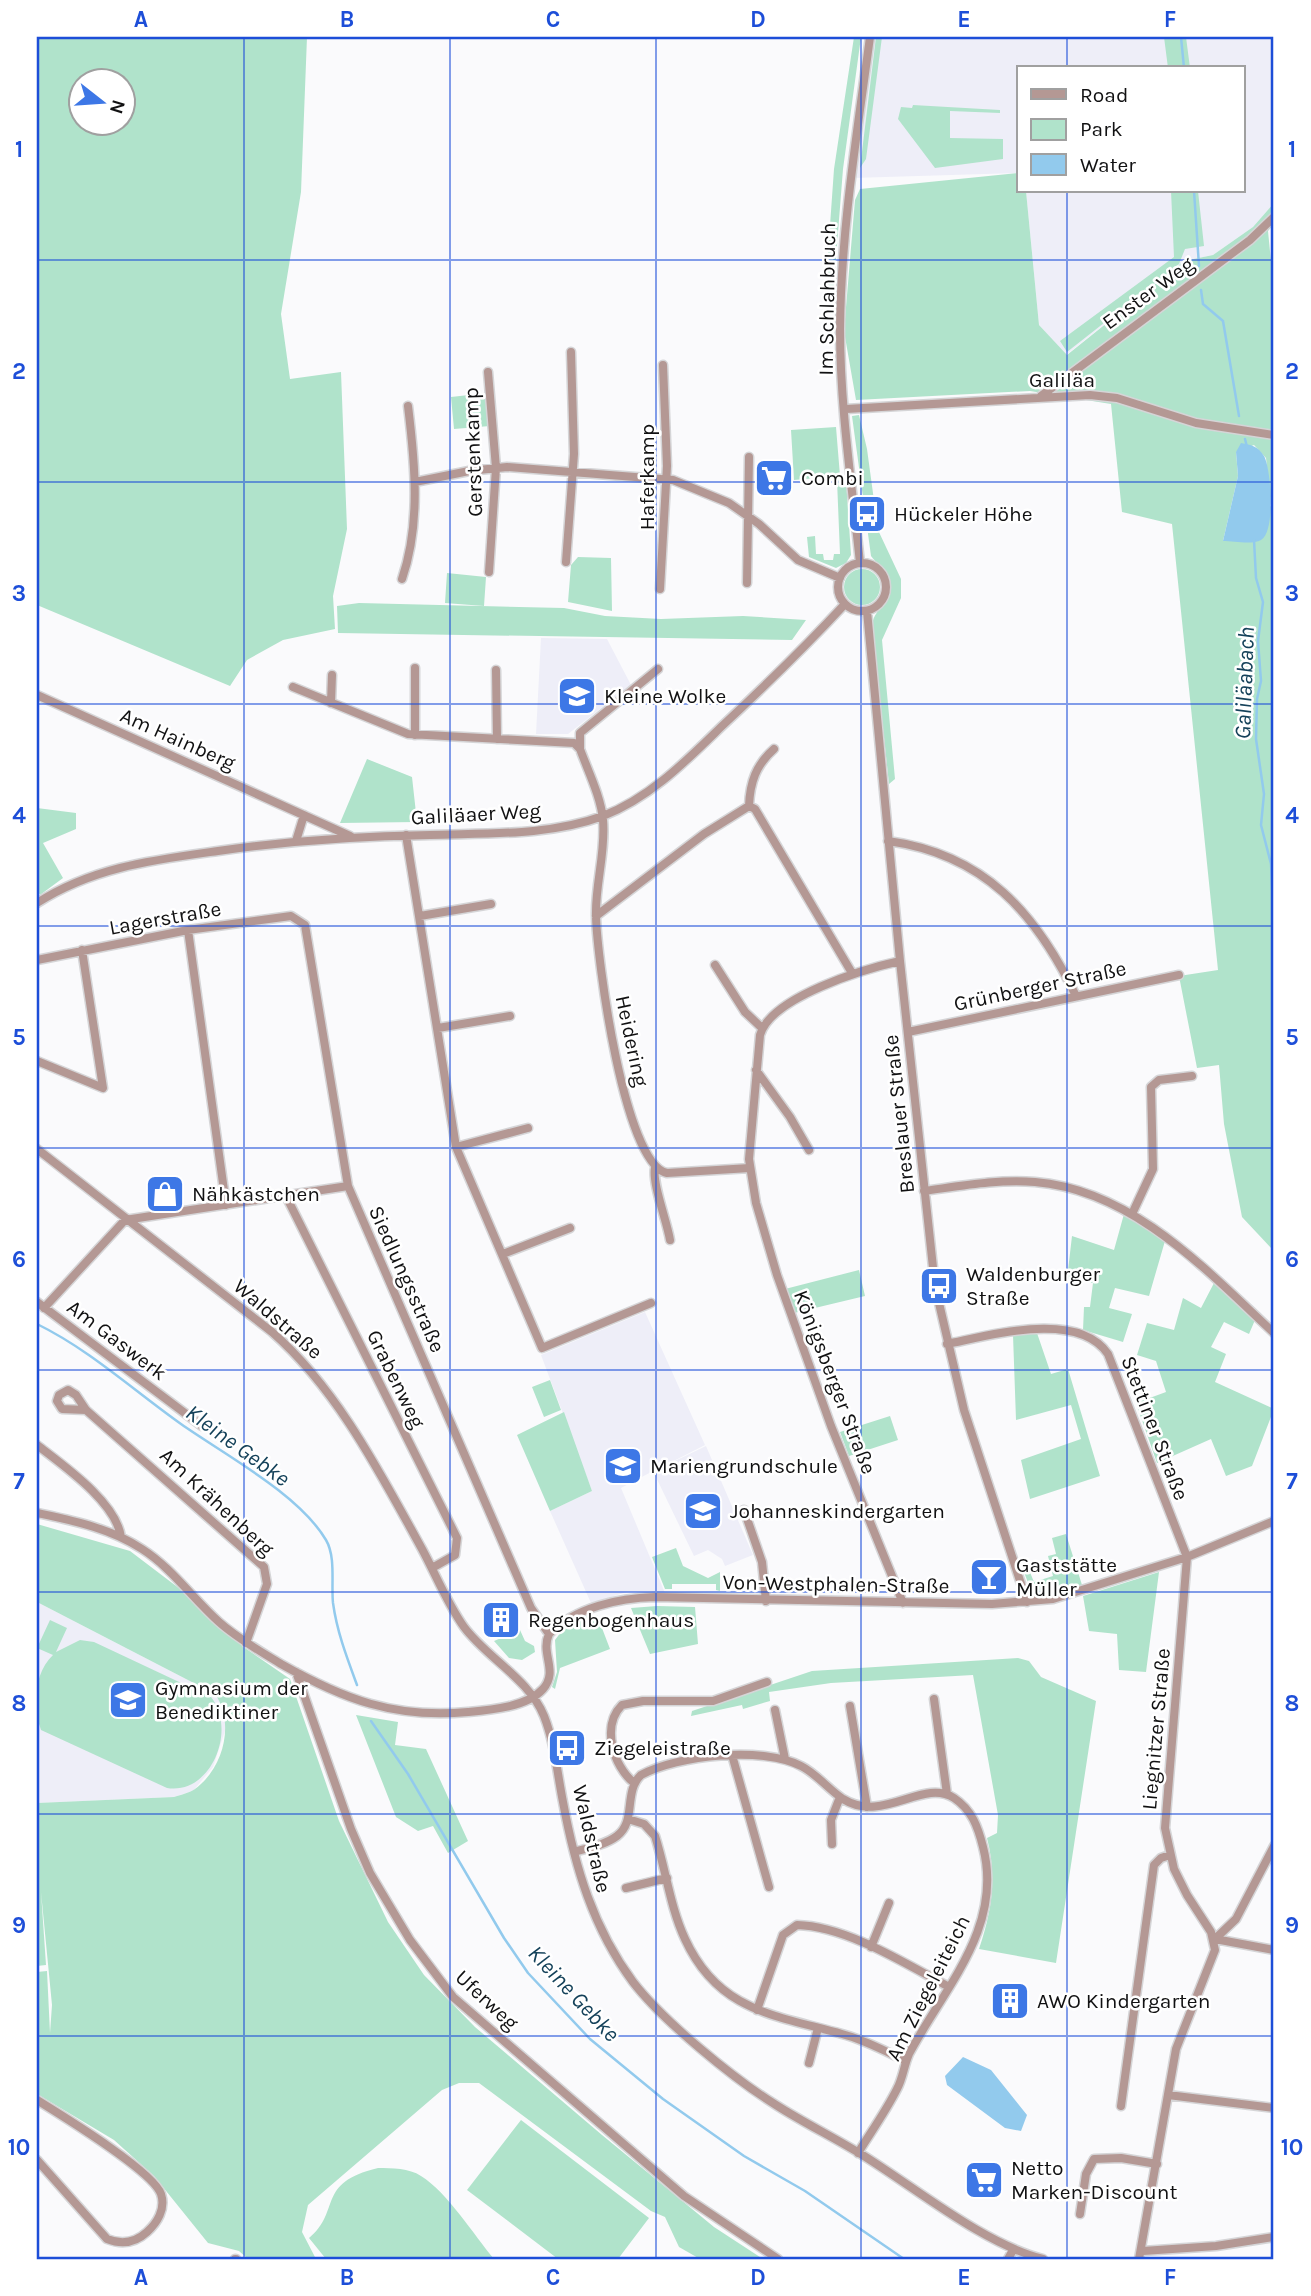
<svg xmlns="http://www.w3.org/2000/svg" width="1311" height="2296" viewBox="0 0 1311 2296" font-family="Karla,sans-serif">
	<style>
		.built { fill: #eeeef8 }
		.green { fill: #b0e3cb; fill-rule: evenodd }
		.water { fill: #92caed }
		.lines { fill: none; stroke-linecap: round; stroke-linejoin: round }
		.stream { stroke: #92caed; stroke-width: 2.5 }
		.minor-casing { stroke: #d5d5d7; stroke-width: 11 }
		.minor { stroke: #b49894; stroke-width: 8 }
		.grid { fill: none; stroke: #1d4ed8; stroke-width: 2; stroke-opacity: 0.55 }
		.labels { text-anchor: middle; stroke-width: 5; stroke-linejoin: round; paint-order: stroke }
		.street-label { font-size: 21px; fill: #111112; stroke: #fff }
		.poi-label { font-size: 21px; fill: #111112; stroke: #fff; text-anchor: start }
		.water-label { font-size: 23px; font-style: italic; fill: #15425a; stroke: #fff }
		.neatline { fill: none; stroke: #1d4ed8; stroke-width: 2.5 }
		.grid-label { font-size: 23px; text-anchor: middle; font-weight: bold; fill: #1d4ed8 }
	</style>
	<rect width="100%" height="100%" fill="#fafafc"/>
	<path class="built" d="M870,37H1274V203L1253,227L1213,255L1184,261L1066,355L1039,325L1026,191H1243V68H1019V173L852,178Z
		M541,638L607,639L631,685L568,734H536Z
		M645,1312L705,1445L654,1471L706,1446L753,1555L725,1566L722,1559L708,1550L694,1556L653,1471L621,1488L665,1593L627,1592L591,1603L550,1511L592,1491L541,1355Z
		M37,1602L215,1694L225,1707L227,1725L213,1767L193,1791L174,1797L37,1803Z"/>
	<path class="green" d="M37,37H307L301,192L281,314L290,379L341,372L347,529L333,596L335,629L283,640L247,660L230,686L37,605ZM80,80H122V122H80Z
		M854,37H861L843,169L832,309L824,310L834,169Z
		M876,37H882L866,159L860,168Z
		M1164,37H1186L1190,68H1168Z
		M913,105L1000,110V113L950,111V138L1003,139V159L935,168L898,119L901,107L912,108Z
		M1019,173V191H1026L1039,325L1067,355L1184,261L1213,255L1253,227L1274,203V224L1268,231L1274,292V1251L1242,1217L1224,1124L1219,1065L1197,1068L1179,976L1218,970L1172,524L1122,512L1111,404L1030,391L856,400L844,331L855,200L860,189ZM1254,445L1266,458L1271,506L1223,541L1238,476L1236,452Z
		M1171,191H1198L1204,246L1185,249L1179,264L1067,352L1060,341L1174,257Z
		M487,393L490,426L454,429L451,397Z
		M859,415L867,449L878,530L901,579V598L882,640L895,779L889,784L872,626C873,606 901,598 887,574C883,567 876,563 871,556L852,416Z
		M836,427L840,476L794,480L791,430Z
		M846,479L851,555L846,563L836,568L809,557L807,537L815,536L816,554H823L824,560H833L834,554H840L837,480Z
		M578,557L611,558L612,611L568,602L571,565Z
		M844 587a18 18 0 1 1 36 0a18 18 0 1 1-36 0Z
		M447,573L486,577L484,606L445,603Z
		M359,603L564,608L605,616L661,619L743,616L806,620L792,640L338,633L337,606Z
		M367,759L412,777L417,822L340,823Z
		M37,808L76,813V829L43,843L63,878L40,895L37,890Z
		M1124,1214L1165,1241L1149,1296L1115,1288L1109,1308L1132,1314L1123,1342L1083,1330L1084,1307H1090L1093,1283L1067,1279L1072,1236L1114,1250Z
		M859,1270L865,1296L794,1313L785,1289Z
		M1214,1283L1255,1320L1249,1334L1224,1322L1211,1347L1226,1354L1215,1382L1274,1409L1252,1466L1226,1476L1211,1439L1157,1463L1136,1403L1166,1392L1156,1361L1137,1355L1147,1323L1174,1330L1183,1298L1201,1308Z
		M1037,1333L1051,1374L1068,1369L1100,1476L1030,1499L1021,1460L1081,1439L1071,1405L1016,1420L1013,1335Z
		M550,1380L561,1410L544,1417L532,1387Z
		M564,1412L592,1491L550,1511L517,1435Z
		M890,1416L898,1440L849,1456L840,1432Z
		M37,1524L130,1551L184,1592L245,1648L290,1679L339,1821L388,1922L424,1975L475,2027L602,2135L714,2227L763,2259H700L679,2247L665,2217L651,2211L479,2083H459L442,2090L308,2205L302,2232L316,2259H248L239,2251L208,2243L154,2176L114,2140L37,2094V1972L47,1971L50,2033L52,2005L41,1892L46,1965L37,1966V1803L174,1797C180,1795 189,1793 195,1789C224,1768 235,1722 215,1694L37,1602Z
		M1066,1534L1082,1585L1032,1593L1022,1567L1027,1565L1034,1582L1053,1576L1048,1556L1056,1554L1052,1538Z
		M676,1548L683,1566L708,1578L720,1572V1591L716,1590V1584H672V1589H665L652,1557Z
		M1159,1572L1146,1672L1119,1670L1117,1634L1089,1631L1083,1596Z
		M657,1606L695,1607L698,1644L650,1654L631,1608Z
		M589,1615L592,1618L597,1615L610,1649L560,1668L555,1689L552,1687L557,1672L555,1640L564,1628Z
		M50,1620L67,1628L56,1652L80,1640L94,1642L211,1697C237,1729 212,1795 167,1788L41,1730C32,1706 34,1673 53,1655L37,1648Z
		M520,1630L525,1641L534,1646L535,1652L522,1660L509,1658L494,1641Z
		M1018,1658L1029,1661L1041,1677L1096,1701L1056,1963L979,1949C992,1911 997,1877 987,1838L997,1833L998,1815L973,1675L831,1683L769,1692L770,1701L743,1709L742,1705L691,1716L692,1711L812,1671Z
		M356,1715L398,1722L395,1745L426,1749L468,1841L448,1853L433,1826L418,1831L396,1817Z
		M521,2120L649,2218L618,2259H558L467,2190Z
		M378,2168C392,2168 409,2168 421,2176C447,2192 474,2235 494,2259H326L309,2238C342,2211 315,2183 378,2168Z"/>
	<path class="water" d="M1241,443C1251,445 1258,446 1264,456C1271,468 1276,532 1261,540C1252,545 1234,541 1223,541L1238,476L1236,452Z
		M963,2057L991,2070L1027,2115L1021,2131L1005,2128L947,2085L945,2076Z"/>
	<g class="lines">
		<path class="stream" d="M1181,37L1184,68
			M1194,191L1199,266
			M1201,290L1203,304L1223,321L1239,416
			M1245,439L1247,447
			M1254,540L1256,578L1263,602L1258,641L1261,681L1257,699L1256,739L1264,794L1261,825L1271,864L1274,928
			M37,1324C90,1350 133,1390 181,1424C225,1455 299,1494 326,1540C336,1557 331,1584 333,1603C337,1632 347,1658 357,1685
			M371,1721L408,1774L504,1938L528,1973L590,2039L663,2099L744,2156L805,2191L904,2259"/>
		<g class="minor-casing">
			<path id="minor" d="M488,372L496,468L489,572
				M1041,396L1250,240L1274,217
				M846,409L1090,395L1117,398L1196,423L1274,435
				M415,482L469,471L507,467L673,480L729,503L759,524L798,560L840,578
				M566,562L574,454L571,352
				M860,563C852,486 840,406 840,329C841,230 857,134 870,37
				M838 587a24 24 0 1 1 48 0a24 24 0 1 1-48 0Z
				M402,579C421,524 415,463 408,406
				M747,583L749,457
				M660,589L667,466L663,365
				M867,611L900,961L935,1286L964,1410L1027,1602
				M415,668V735
				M496,670L497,739
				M293,687L408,734L574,743L580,749C588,771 601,797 603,820C606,852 595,884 596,916C597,958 624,1164 667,1173L750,1168
				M37,695L350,836
				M331,703L332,675
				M580,749V733L658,669
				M749,806C750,782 756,765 774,749
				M406,835L456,1147L542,1348L651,1303
				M296,841L304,815
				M888,841C984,854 1036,913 1076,996
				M37,903C93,867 153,860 218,851C288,841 358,836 430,835C486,833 549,836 603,816C650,798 686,761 721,727C764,687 805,647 845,604
				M420,916L491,904
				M596,916L704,834L749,806L755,809L852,973
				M188,930L226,1205
				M37,960L188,930L291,916L305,925L348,1186L531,1608L549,1634
				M900,961C864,969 771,997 760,1035L749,1159L756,1203L777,1275L831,1426L903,1603
				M715,965L745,1012L762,1028
				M438,1028L510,1016
				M908,1032L1179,975
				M37,1061L103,1088L82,950
				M756,1070L790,1117L809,1150
				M456,1147L528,1128
				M37,1149L272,1332C338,1390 380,1473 422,1549C436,1575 447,1603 464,1627C487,1658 529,1679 544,1716C555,1744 557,1772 563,1802C575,1867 593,1928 633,1982C663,2021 734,2079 776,2105C804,2123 835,2138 864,2156C917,2189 984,2244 1043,2259
				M655,1168C652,1184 667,1221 670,1240
				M924,1191C961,1186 998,1179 1035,1182C1133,1190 1207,1271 1274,1333
				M285,1194L457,1538L455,1555L432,1568
				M1132,1214L1153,1169L1151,1087L1159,1080L1192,1076
				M503,1254L570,1228
				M37,1302L202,1426
				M44,1308L125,1220L348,1186
				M947,1344C992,1335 1078,1310 1108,1354L1187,1557L1165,1828L1174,1869L1187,1895L1211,1932L1215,1950L1176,2049L1139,2259
				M86,1410L62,1409L57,1401L59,1395L68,1390L76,1395L86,1410L264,1567L267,1584L246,1643
				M37,1445C64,1466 116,1502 121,1537
				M744,1510L762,1562L766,1601
				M37,1513C74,1521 110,1528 142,1549C172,1568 193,1599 219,1622C238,1639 260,1651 281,1664C343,1699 395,1719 468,1712C491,1710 527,1707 543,1689C559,1671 540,1654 549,1634C576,1607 619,1598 655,1597L992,1604L1053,1599L1187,1557L1274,1521
				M296,1672L351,1829L370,1873L410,1940L453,1997L684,2196L778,2259
				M934,1699L947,1794
				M850,1706L867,1807
				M775,1710L785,1759
				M732,1755L769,1887
				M634,1783C613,1766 601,1726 622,1705L643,1701H713L767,1682
				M628,1819L644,1824L655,1836C666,1870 670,1907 685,1939C718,2011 774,2015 842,2034C865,2040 885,2051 906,2061
				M832,1844L831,1820L840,1797
				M574,1852C588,1848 605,1845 617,1836C637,1821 623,1792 641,1775C677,1755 764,1746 801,1766C817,1774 828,1789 843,1799C883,1824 923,1778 954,1798C972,1810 978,1827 983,1847C1004,1927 944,1988 909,2054C904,2065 903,2078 897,2089C886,2111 871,2132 858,2153
				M626,1888L667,1878
				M1215,1939L1236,1919L1274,1846
				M1215,1939L1274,1950
				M871,1947L889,1903
				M757,2010L783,1935L797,1925C846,1926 906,1964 949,1987
				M809,2063L818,2028
				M1168,2095L1274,2108
				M37,2100C61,2115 153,2171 161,2194C166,2209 157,2223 147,2232C135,2243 122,2245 107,2239L37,2160
				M1121,2106L1154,1865L1161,1858L1170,1855
				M1080,2214L1086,2174L1094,2159L1121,2158L1157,2164
				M1143,2251L1216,2246L1274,2237
				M235,2259H236
				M1008,2259L1013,2250"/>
		</g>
		<use href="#minor" class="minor"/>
	</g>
	<path class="grid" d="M244,37V2259M450,37V2259M656,37V2259M861,37V2259M1067,37V68M1067,191V2259M37,260H1274M37,482H1274M37,704H1274M37,926H1274M37,1148H1274M37,1370H1274M37,1592H1274M37,1814H1274M37,2036H1274"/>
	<defs>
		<g id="supermarket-square" transform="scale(2.0125)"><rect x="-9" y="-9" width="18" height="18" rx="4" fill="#3d77e6" stroke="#fff"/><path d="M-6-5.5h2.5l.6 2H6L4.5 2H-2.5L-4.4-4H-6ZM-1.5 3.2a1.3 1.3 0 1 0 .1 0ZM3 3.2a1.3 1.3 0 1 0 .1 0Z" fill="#fff"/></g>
		<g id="bus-square" transform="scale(2.0125)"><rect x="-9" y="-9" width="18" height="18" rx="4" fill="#3d77e6" stroke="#fff"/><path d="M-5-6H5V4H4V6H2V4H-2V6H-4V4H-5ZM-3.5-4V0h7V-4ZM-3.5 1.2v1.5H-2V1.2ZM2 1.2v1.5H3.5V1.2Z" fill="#fff"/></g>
		<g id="school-square" transform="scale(2.0125)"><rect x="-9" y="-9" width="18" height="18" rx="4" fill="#3d77e6" stroke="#fff"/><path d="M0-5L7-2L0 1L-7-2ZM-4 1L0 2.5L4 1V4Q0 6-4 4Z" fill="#fff"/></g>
		<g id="shop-square" transform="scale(2.0125)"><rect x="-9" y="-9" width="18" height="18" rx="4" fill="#3d77e6" stroke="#fff"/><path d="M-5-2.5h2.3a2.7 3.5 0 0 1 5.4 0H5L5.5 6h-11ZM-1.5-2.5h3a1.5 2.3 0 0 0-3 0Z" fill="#fff"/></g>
		<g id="bar-square" transform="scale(2.0125)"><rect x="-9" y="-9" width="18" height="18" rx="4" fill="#3d77e6" stroke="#fff"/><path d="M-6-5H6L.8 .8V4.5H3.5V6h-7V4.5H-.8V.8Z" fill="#fff"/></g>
		<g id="building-square" transform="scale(2.0125)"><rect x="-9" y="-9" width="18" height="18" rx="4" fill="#3d77e6" stroke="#fff"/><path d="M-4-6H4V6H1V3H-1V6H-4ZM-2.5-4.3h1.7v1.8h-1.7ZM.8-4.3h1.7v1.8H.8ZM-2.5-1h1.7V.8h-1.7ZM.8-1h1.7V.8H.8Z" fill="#fff"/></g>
	</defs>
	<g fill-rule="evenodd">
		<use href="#supermarket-square" x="774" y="478"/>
		<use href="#bus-square" x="867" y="514"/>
		<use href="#school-square" x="577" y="696"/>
		<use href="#shop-square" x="165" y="1194"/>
		<use href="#bus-square" x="939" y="1286"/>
		<use href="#school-square" x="623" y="1466"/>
		<use href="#school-square" x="703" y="1511"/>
		<use href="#bar-square" x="989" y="1577"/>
		<use href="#building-square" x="501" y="1620"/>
		<use href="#school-square" x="128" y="1700"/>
		<use href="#bus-square" x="567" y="1748"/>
		<use href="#building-square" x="1010" y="2001"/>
		<use href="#supermarket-square" x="984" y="2180"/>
	</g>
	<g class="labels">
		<g class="street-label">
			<text transform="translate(1148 293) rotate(-36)" y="7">Enster Weg</text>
			<text transform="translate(827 299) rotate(-89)" y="7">Im Schlahbruch</text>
			<text x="1062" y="387">Galiläa</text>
			<text transform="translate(473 452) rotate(-92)" y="7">Gerstenkamp</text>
			<text transform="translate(647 477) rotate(-90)" y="7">Haferkamp</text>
			<text transform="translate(178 739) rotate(24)" y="7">Am Hainberg</text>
			<text transform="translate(476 814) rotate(-3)" y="7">Galiläaer Weg</text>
			<text transform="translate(165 918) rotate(-10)" y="7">Lagerstraße</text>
			<text transform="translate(1040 986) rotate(-12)" y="7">Grünberger Straße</text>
			<text transform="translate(632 1041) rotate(78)" y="7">Heidering</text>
			<text transform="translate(899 1114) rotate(-96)" y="7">Breslauer Straße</text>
			<text transform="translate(407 1279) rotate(66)" y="7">Siedlungsstraße</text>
			<text transform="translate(278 1319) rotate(41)" y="7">Waldstraße</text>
			<text transform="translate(117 1340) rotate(37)" y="7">Am Gaswerk</text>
			<text transform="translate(396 1379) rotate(64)" y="7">Grabenweg</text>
			<text transform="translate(835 1382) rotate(69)" y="7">Königsberger Straße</text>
			<text transform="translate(1155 1428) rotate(69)" y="7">Stettiner Straße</text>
			<text transform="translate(217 1502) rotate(43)" y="7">Am Krähenberg</text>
			<text transform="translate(836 1584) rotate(1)" y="7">Von-Westphalen-Straße</text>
			<text transform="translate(1156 1729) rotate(-85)" y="7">Liegnitzer Straße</text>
			<text transform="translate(592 1839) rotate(77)" y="7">Waldstraße</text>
			<text transform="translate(928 1988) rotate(-63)" y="7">Am Ziegeleiteich</text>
			<text transform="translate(487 2000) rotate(43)" y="7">Uferweg</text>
		</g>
		<g class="poi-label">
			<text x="801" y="485">Combi</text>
			<text x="894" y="521">Hückeler Höhe</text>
			<text x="604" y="703">Kleine Wolke</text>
			<text x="192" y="1201">Nähkästchen</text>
			<text x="966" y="1281">Waldenburger<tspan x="966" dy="24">Straße</tspan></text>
			<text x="650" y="1473">Mariengrundschule</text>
			<text x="730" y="1518">Johanneskindergarten</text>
			<text x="1016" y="1572">Gaststätte<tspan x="1016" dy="24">Müller</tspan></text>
			<text x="528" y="1627">Regenbogenhaus</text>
			<text x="155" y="1695">Gymnasium der<tspan x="155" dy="24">Benediktiner</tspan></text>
			<text x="594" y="1755">Ziegeleistraße</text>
			<text x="1037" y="2008">AWO Kindergarten</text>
			<text x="1011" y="2175">Netto<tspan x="1011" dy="24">Marken-Discount</tspan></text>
		</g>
		<g class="water-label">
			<text transform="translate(1244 683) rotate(-88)" y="8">Galiläabach</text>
			<text transform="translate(238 1445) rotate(36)" y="8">Kleine Gebke</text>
			<text transform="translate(574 1993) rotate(47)" y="8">Kleine Gebke</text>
		</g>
	</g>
	<rect width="1311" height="2296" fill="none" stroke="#ffffff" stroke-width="77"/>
	<rect x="1017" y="66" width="228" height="126" fill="#ffffff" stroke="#a0a0a0" stroke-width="2"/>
	<rect x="1031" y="89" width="35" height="10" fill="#b49894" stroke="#a0a0a0" stroke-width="2"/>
	<text x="1080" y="102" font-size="21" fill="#111112">Road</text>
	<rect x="1031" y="119" width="35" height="21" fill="#b0e3cb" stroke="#a0a0a0" stroke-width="2"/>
	<text x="1080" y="136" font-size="21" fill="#111112">Park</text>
	<rect x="1031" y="154" width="35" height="21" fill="#92caed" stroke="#a0a0a0" stroke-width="2"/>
	<text x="1080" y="172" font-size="21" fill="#111112">Water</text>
	<g transform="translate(102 102) rotate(107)"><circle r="33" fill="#ffffff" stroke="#a0a0a0" stroke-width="2"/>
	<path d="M0-5L12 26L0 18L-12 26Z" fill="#3d77e6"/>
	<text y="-10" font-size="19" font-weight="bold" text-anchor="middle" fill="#111112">N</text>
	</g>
	<rect x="38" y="38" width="1234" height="2220" class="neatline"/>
	<g class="grid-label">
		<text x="141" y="27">A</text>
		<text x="347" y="27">B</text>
		<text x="553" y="27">C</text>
		<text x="758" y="27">D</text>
		<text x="964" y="27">E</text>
		<text x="1170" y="27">F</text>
		<text x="19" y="157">1</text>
		<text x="1292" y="157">1</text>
		<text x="19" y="379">2</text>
		<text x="1292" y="379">2</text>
		<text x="19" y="601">3</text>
		<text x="1292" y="601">3</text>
		<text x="19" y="823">4</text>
		<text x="1292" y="823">4</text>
		<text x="19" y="1045">5</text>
		<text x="1292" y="1045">5</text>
		<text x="19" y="1267">6</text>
		<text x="1292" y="1267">6</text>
		<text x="19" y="1489">7</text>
		<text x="1292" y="1489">7</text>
		<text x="19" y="1711">8</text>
		<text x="1292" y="1711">8</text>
		<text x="19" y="1933">9</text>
		<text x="1292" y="1933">9</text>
		<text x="19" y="2155">10</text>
		<text x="1292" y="2155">10</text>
		<text x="141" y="2285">A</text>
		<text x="347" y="2285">B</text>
		<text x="553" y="2285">C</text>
		<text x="758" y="2285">D</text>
		<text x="964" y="2285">E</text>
		<text x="1170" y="2285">F</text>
	</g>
</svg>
